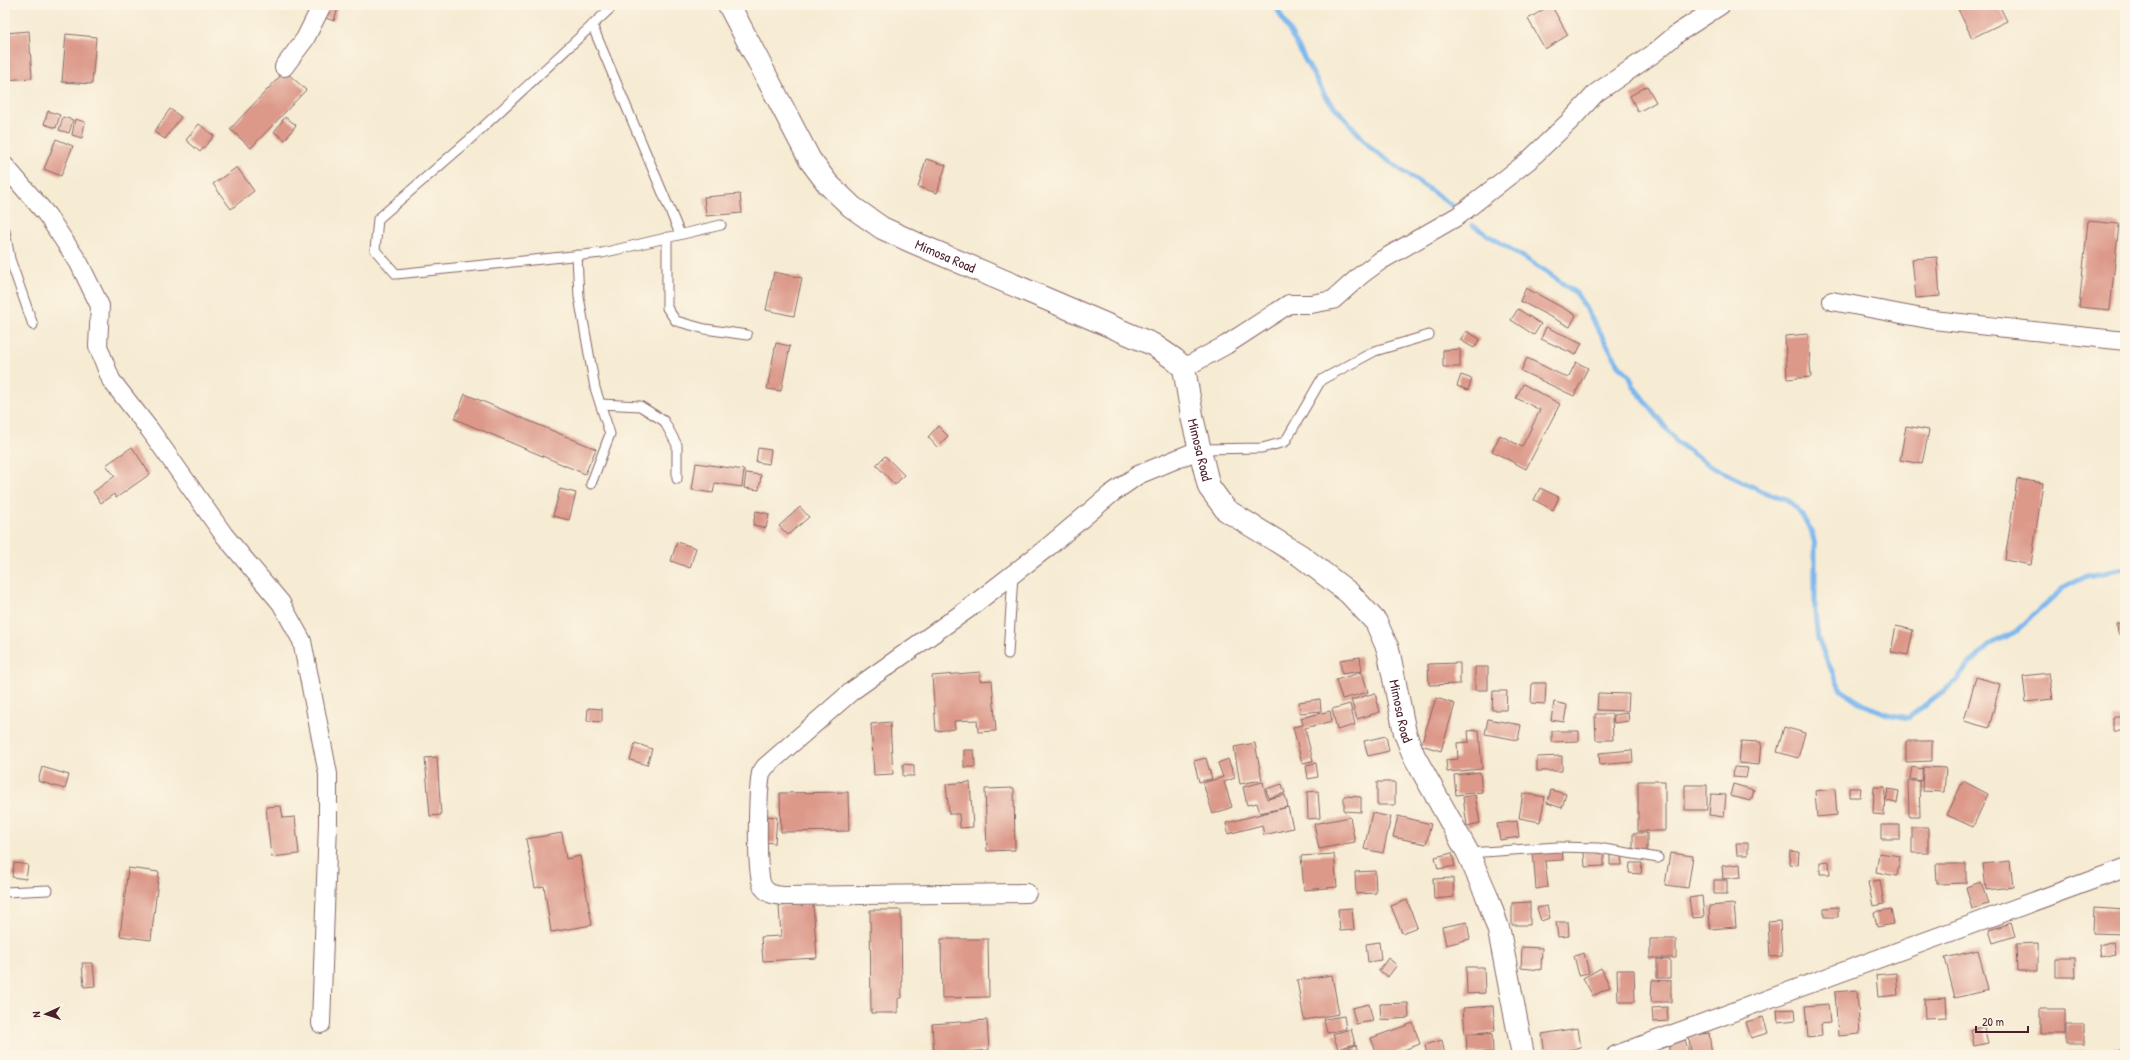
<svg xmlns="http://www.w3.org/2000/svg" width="2130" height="1060" viewBox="0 0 2130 1060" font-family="'Patrick Hand',sans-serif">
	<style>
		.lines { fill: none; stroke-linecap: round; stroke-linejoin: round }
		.stream { stroke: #7cb8ee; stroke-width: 5 }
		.building { fill: #dc9889 }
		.service-casing { stroke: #866666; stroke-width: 11 }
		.minor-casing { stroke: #866666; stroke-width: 20 }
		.tertiary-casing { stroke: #866666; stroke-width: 24 }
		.service { stroke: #fff; stroke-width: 9 }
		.minor { stroke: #fff; stroke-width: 18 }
		.tertiary { stroke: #fff; stroke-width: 22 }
		.labels { text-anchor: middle; stroke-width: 4; stroke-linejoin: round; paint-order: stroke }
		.street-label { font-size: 14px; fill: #4a1f2b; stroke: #fcf5e5 }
	</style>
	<rect width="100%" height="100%" fill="#fcf5e5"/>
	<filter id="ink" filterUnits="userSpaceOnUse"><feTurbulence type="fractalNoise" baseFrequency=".025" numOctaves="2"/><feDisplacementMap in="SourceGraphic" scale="8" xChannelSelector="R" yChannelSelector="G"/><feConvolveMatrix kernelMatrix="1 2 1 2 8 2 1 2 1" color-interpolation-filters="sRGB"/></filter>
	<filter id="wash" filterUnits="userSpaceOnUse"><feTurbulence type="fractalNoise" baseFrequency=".012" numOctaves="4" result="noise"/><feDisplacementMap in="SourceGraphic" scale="16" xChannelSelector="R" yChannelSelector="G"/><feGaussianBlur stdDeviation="0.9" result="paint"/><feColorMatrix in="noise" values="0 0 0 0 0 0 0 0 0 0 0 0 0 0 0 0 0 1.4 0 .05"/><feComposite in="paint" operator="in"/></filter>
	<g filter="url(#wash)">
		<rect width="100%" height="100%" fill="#f6ebd3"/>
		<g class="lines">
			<path class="stream" d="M1275,5L1325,96L1373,150L1457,209
				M1472,225L1544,270L1577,294L1619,365L1629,375L1634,387L1677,442L1709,465L1761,491L1786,499L1797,508L1811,530L1815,544V612L1818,640L1840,689L1862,704L1887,714L1908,718L1955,682L1971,662L1991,644L2015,632L2063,588L2087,576L2125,569"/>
		</g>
		<g id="blocks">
			<path class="building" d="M327,5H339L334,21L323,17Z
				M1551,5L1568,35L1545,49L1528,19Z
				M1961,5H1999L2007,21L1972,38L1957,7Z
				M29,31L32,78L5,80V33Z
				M66,34L96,37L92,84L62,82Z
				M285,71L306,90L251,148L230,129Z
				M1647,86L1656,102L1638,112L1630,96Z
				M170,109L181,117L165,139L154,132Z
				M48,111L60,115L56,128L44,124Z
				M63,117L73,120L69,133L59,130Z
				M285,117L296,125L285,140L274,132Z
				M75,119L85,122L82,138L72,135Z
				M199,124L214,136L200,152L186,140Z
				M56,139L73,146L61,176L44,169Z
				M926,159L946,165L937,193L918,187Z
				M237,167L254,191L231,209L213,184Z
				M740,194L742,213L706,216L704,197Z
				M2088,221L2119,224L2110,310L2079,307Z
				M1937,257L1940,296L1916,298L1912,259Z
				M774,272L802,278L794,316L766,310Z
				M1526,288L1576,315L1570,327L1520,301Z
				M1518,309L1541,324L1534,335L1511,320Z
				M1546,327L1582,343L1576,355L1541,339Z
				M1466,331L1480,339L1474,348L1460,340Z
				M1808,334L1811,377L1787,379L1785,336Z
				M776,343L790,346L781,391L767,389Z
				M1460,349V367H1443V350Z
				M1527,358L1568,378L1576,362L1588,368L1574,396L1521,371Z
				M1461,375L1472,379L1468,390L1457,386Z
				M1523,384L1560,404L1526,469L1492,451L1500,435L1522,447L1540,410L1516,398Z
				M465,394L596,449L585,474L455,419Z
				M938,426L948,436L937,447L928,437Z
				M1906,426L1929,430L1922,464L1900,460Z
				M132,447L150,474L116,498L114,494L101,503L93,492L115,476L106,465Z
				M758,448L771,450L769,464L756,462Z
				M885,456L904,475L895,485L876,465Z
				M696,463L744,470L742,487L715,483L713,493L692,490Z
				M746,473L761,475L759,490L744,488Z
				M2017,479L2043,483L2031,565L2005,560Z
				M1540,488L1559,497L1553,510L1534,500Z
				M560,489L576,493L569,520L553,516Z
				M800,507L809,517L788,535L779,526Z
				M756,511L769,514L766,528L753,525Z
				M677,542L696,548L690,568L671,561Z
				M2125,623V633L2118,634L2117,624Z
				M1896,626L1913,630L1908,655L1891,652Z
				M1360,657L1362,671L1342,674L1340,660Z
				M1460,663V684L1429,685L1428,664Z
				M1475,667H1488V690H1475Z
				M980,672V681L992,680L996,731L978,732L977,720L954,721L955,729L936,731L932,676Z
				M1362,672L1368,692L1342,699L1336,680Z
				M2049,673L2053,699L2026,702L2023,676Z
				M1976,677L2000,684L1989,728L1964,721Z
				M1532,683H1546L1545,704L1531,703Z
				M1493,691H1507L1506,710H1492Z
				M1375,693L1380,712L1357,719L1351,700Z
				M1598,693L1629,694L1628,711L1597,710Z
				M1436,698L1455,704L1441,751L1421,745Z
				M1320,699L1321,711L1300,713L1299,702Z
				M1554,702L1567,705L1564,722L1551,720Z
				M1350,704L1355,725L1337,730L1332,709Z
				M588,708L602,709V722L587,721Z
				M1330,711L1332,721L1305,728L1313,761L1302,763L1293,727L1303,725L1301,718Z
				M1628,713L1629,721L1614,723L1613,715Z
				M1595,714H1612L1613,740H1596Z
				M2113,717H2125V731H2113Z
				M1488,719L1521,725L1518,740L1485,734Z
				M890,722L893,774L874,775L871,724Z
				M1784,727L1805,733L1798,758L1777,752Z
				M1479,730L1482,769L1447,772L1446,760L1458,759L1457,743L1469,742L1468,731Z
				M1552,731H1579V741L1552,742Z
				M1386,736L1389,751L1368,756L1364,741Z
				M1741,741L1761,742L1759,765L1739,763Z
				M1906,741H1932V761L1906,762Z
				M635,743L652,749L647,765L630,760Z
				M1255,743L1262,780L1240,784L1234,747Z
				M964,750H974L975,767H964Z
				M1632,750L1633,762L1600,765L1599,753Z
				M1562,756V771H1537V757Z
				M437,757L441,815L430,816L425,758Z
				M1206,758L1212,779L1199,782L1194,761Z
				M1228,759L1235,778L1224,782L1232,807L1213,814L1203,783L1223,777L1218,763Z
				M1316,763L1318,777L1308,779L1306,765Z
				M903,764L914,765V776H903Z
				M42,767L69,775L65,789L38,781Z
				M1734,767L1748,768L1746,778L1733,777Z
				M1912,767L1923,769L1921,781L1910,779Z
				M1923,767L1946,768L1944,792L1922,791Z
				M1480,772L1482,792L1456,795L1454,775Z
				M1638,781H1665V831H1638Z
				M1908,781H1919L1920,816H1909Z
				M1963,781L1988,794L1973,827L1947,815Z
				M970,782L973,827L960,828L959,814H949L946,784Z
				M1263,782L1267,799L1285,795L1288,807L1260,813L1257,803L1247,805L1243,787Z
				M1377,782H1395V805H1377Z
				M1282,784L1285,793L1269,798L1266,789Z
				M1733,784L1754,790L1751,801L1730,796Z
				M1685,785H1707V810H1685Z
				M1874,787H1885L1884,815L1873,814Z
				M1014,788L1015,850L987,851L985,789Z
				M1849,788H1861L1860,797H1849Z
				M1835,789L1837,815L1817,817L1815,791Z
				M1888,789L1899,791L1897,803L1886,801Z
				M1551,790L1566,794L1562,808L1547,803Z
				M1318,791L1320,818L1308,819L1307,792Z
				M848,792L849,831L781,832L780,793Z
				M1523,793L1545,797L1540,822L1519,818Z
				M1711,794L1726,795L1724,817L1709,815Z
				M1475,795L1480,823L1467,826L1463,797Z
				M1344,796L1361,797V812L1344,811Z
				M281,806L283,818L295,817L299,854L271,857L266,807Z
				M1288,807L1293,828L1264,835L1262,825L1228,834L1226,823Z
				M1372,813L1391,817L1383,853L1364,849Z
				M763,816L777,817L775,843L761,842Z
				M1398,816L1431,824L1426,844L1393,837Z
				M1350,817L1355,842L1319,849L1314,824Z
				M1517,821L1519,837L1500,840L1497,824Z
				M1881,825H1900V839H1881Z
				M1912,827H1928V853H1912Z
				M562,833L566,859L580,856L592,925L551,932L544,886L535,888L526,839Z
				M1633,833H1647V853H1633Z
				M1736,843H1748V855H1737Z
				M1562,849L1563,860L1545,861L1548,887L1536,889L1533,851Z
				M1604,851V866L1585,867L1584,852Z
				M1790,851L1799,852L1798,865L1789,864Z
				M1452,853L1455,866L1438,869L1435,857Z
				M1670,853L1693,856L1688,888L1665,885Z
				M1879,853L1900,856L1897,876L1876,872Z
				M1334,854L1337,887L1304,890L1301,856Z
				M1610,855H1621L1622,865H1610Z
				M1829,861L1830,874H1820V862Z
				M2010,861L2013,887L1986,890L1983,864Z
				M14,863L28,865L26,879L12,877Z
				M1630,863H1642L1641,874L1629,873Z
				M1740,864L1741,877L1723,879L1722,866Z
				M1936,864H1966V883L1937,884Z
				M128,868L159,872L151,940L120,936Z
				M1375,871L1376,893L1356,894L1355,872Z
				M1453,878L1454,897L1434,899L1433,879Z
				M1714,880H1727V894H1714Z
				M1880,880L1884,904L1873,906L1868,882Z
				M1981,882L1988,904L1972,909L1966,887Z
				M1702,896L1704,917L1692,918L1689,898Z
				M1407,900L1417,927L1402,933L1391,906Z
				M1530,902V925H1512V903Z
				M813,904L817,958L763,961L761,937L781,936L779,906Z
				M1734,904L1736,927L1710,929L1709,906Z
				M1547,906L1550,918L1541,921L1537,908Z
				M1838,907V917H1824V908Z
				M1352,908L1354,930L1340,931L1338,909Z
				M2094,908L2125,910V934L2093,933Z
				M1891,909L1894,924L1877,927L1874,912Z
				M870,910H901L902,998H898V1013H871Z
				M1780,921L1782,956L1770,957L1768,922Z
				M1467,922L1470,939L1446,945L1442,927Z
				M1556,922H1568L1569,936L1558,937Z
				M2011,923L2015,936L1993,943L1989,930Z
				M941,939H988L989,997L942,998Z
				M1650,939H1676V958H1650Z
				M2114,941L2116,954L2101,957L2099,945Z
				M1379,942L1381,960L1368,962L1366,944Z
				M2038,943V971H2017L2016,944Z
				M1522,947L1542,948L1541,970L1521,968Z
				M1978,950L1988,990L1955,998L1945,958Z
				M1584,953L1589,973L1579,975L1574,956Z
				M1388,958L1397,965L1388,977L1379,971Z
				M2056,958H2075L2076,977H2056Z
				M1657,959L1670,960V978H1657Z
				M82,963H93L95,986L84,987Z
				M1466,967H1484L1485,993L1467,994Z
				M1601,968L1610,987L1593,996L1583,978Z
				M1617,970H1634L1635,1002H1618Z
				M1896,973L1898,995L1878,997L1876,975Z
				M1332,975L1339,1014L1304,1020L1297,980Z
				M1652,980L1671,981V1002H1651Z
				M1857,990L1860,1034L1838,1036L1835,992Z
				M1946,998L1947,1018L1925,1019L1924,999Z
				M1408,1003L1409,1018L1381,1020L1380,1004Z
				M1369,1004L1373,1021L1356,1024L1352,1008Z
				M1828,1004L1830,1023L1821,1024L1822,1036L1808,1038L1805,1006Z
				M1493,1006L1495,1031L1465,1034L1463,1008Z
				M1667,1007L1668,1021L1653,1022L1652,1008Z
				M1795,1009L1796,1020L1778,1022L1777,1010Z
				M2040,1009H2065V1034H2040Z
				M1344,1016L1346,1029L1327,1033L1324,1019Z
				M1763,1017L1768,1033L1751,1038L1746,1022Z
				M987,1020L989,1050L934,1054L932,1024Z
				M1413,1023L1420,1044L1390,1055H1377L1371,1038Z
				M2066,1025H2084V1043H2066Z
				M1984,1027L1988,1043L1974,1046L1971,1029Z
				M1578,1028L1581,1048L1545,1054L1542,1034Z
				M1351,1029L1355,1044L1338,1049L1333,1034Z
				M1492,1033L1493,1052L1467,1053L1466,1034Z
				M1709,1033L1712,1055H1691L1689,1036Z
				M1442,1040L1445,1055H1427L1425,1045Z
				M1685,1040L1690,1055H1671L1668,1046Z
				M1356,1045L1359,1055H1335V1053Z
				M2095,1050L2096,1055H2069V1053Z
				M2116,1051H2125V1055H2116Z"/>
		</g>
	</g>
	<g filter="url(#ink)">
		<use href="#blocks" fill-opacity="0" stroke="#866666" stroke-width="1"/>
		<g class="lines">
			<g class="service-casing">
				<path id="service" d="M614,5L468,141L378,219L375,250L396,274L602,253L721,225
					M592,25L680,234
					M5,231L10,259L33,325
					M667,237V308L676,321L705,329L747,335
					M577,255L579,297L595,388L610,434L591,484
					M600,404L640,406L664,421L677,445V479
					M1201,449L1262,448L1285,442L1321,380L1375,351L1429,335
					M1008,654L1013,575
					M1469,853L1558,847L1598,848L1658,858
					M5,892L48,890"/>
			</g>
			<g class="minor-casing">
				<path id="minor" d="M284,67L305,39L322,5
					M5,166L47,215L79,263L100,306L98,346L111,380L150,430L224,535L281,603L302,641L328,774V823L321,1024
					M1832,301L1933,320L2125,341
					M1184,368L1226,345L1289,304H1311L1333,300L1361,275L1380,261L1458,216L1528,161L1572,119L1596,93L1653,54L1678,33L1721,5
					M1027,893L784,896C775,895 769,895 763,887C755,875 758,790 761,773L765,767L852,691L968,609L1048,547L1111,494L1138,475L1201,449
					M1616,1055L2125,868"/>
			</g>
			<g class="tertiary-casing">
				<g id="tertiary">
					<path id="s1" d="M729,5L810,160L828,184L852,207L882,228L915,243L1152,344L1174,359L1184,368L1193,421L1209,487L1226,510L1301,556L1349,593L1376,622L1388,649L1405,733L1414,756L1468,853L1487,896L1499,931L1523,1055"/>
				</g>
			</g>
			<use href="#service" class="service"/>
			<use href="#minor" class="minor"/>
			<use href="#tertiary" class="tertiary"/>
		</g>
	</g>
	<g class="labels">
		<g class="street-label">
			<text dy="5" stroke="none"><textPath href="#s1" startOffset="344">Mimosa Road</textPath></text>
			<text dy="5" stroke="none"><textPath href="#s1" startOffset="692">Mimosa Road</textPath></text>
			<text dy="5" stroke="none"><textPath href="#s1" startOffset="1040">Mimosa Road</textPath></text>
		</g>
	</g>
	<rect width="2130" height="1060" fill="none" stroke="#fcf5e5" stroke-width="20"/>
	<g transform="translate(46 1014) rotate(267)" stroke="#fcf5e5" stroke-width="3" paint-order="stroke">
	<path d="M0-3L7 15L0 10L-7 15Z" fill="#4a1f2b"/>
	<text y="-6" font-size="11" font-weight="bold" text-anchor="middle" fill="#4a1f2b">N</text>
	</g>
	<path d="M1976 1026v6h52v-6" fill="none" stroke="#4a1f2b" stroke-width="2"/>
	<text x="1982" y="1026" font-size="12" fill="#4a1f2b" stroke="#fcf5e5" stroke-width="3" paint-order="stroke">20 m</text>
</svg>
